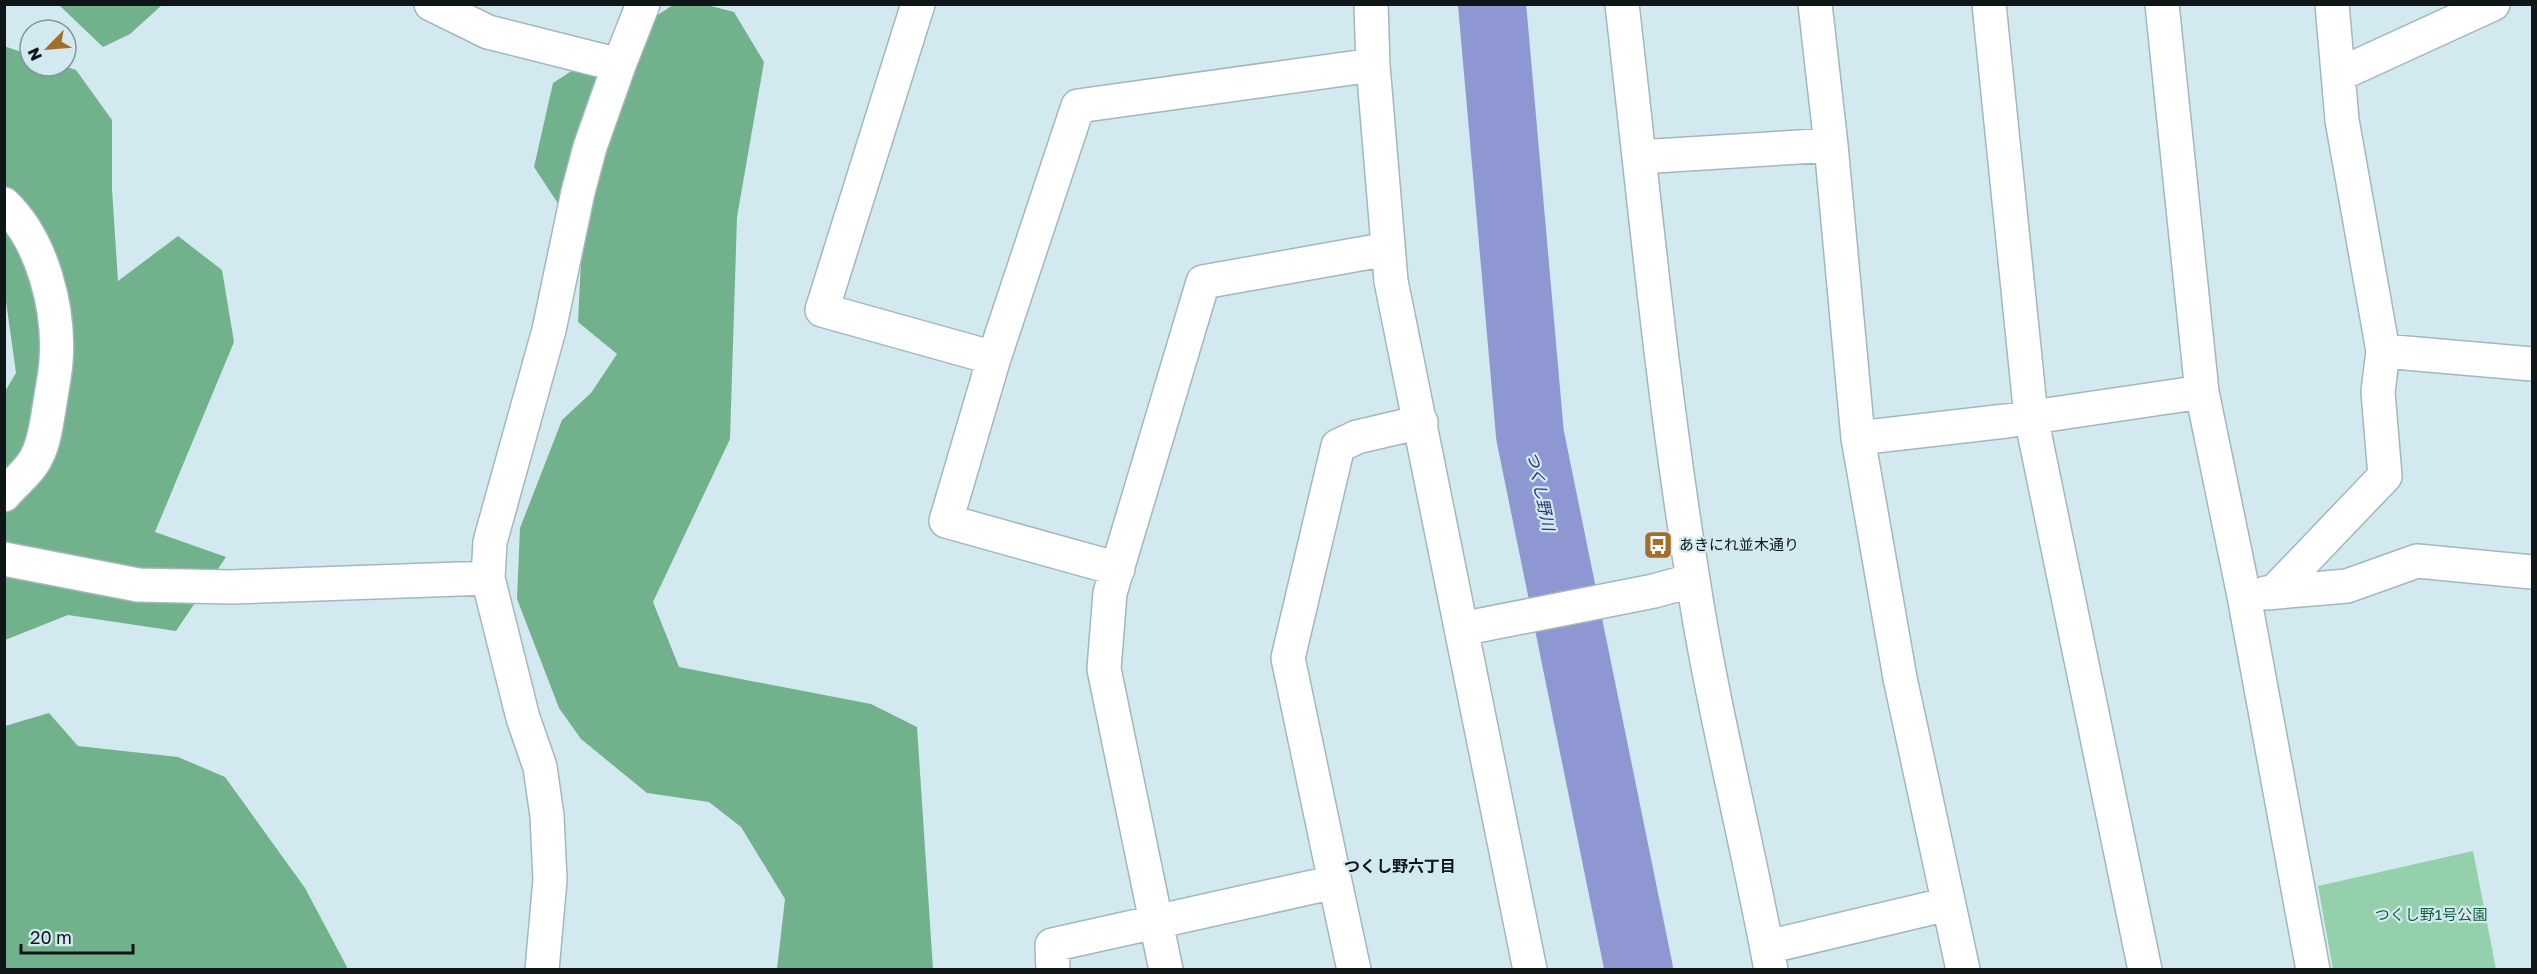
<svg xmlns="http://www.w3.org/2000/svg" width="2537" height="974" viewBox="0 0 2537 974" font-family="'Golos Text','Noto Sans JP',sans-serif">
	<style>
		.green { fill: #94d0ac }
		.forest { fill: #71b28d }
		.lines { fill: none; stroke-linecap: round; stroke-linejoin: round }
		.river { stroke: #8e97d2; stroke-width: 68 }
		.minor-casing { stroke: #a2b7be; stroke-width: 36 }
		.minor { stroke: #fff; stroke-width: 33 }
		.labels { text-anchor: middle; stroke-width: 4.5; stroke-linejoin: round; paint-order: stroke }
		.poi-label { font-size: 15px; fill: #0e1618; stroke: #d3e9f0; text-anchor: start }
		.park-label { font-size: 15px; fill: #14613d; stroke: #d3e9f0 }
		.water-label { font-size: 16px; font-style: italic; fill: #2c2e73; stroke: #d3e9f0 }
		.neighbourhood-label { font-size: 16px; font-weight: bold; fill: #0e1618; stroke: #d3e9f0 }
	</style>
	<rect width="100%" height="100%" fill="#d3e9f0"/>
	<path class="green" d="M2473,851L2496,969H2333L2318,886Z"/>
	<path class="forest" d="M59,5H162L130,34L103,47Z
		M673,5H707L734,12L764,62L737,217L730,439L653,602L679,667L871,704L917,727L933,969H777L785,899L741,827L709,802L647,793L581,739L559,708L517,599L520,528L562,420L591,393L617,354L578,322L582,240L534,167L553,83Z
		M4,46L30,55V66H64L76,70L112,120V189L118,281L178,236L222,270L234,342L155,532L226,557L176,631L68,615L5,640L4,393L16,373L4,287Z
		M49,713L78,746L178,757L225,777L305,888L348,969H5V726Z"/>
	<g class="lines">
		<path class="river" d="M1492,4L1530,435L1639,970"/>
		<g class="minor-casing">
			<path id="minor" d="M431,4L488,32L619,65
				M918,4L822,310L994,358
				M1371,4L1373,65L1391,281L1530,970
				M1622,4C1644,196 1662,389 1693,580C1713,711 1747,839 1771,970
				M1815,4L1831,145L1858,438L1900,678L1963,970
				M1989,4L2031,417L2145,970
				M2162,4L2202,392L2244,596L2313,970
				M2338,75L2493,4
				M1639,157L1831,145
				M4,204C43,241 60,310 56,362C55,375 52,389 50,403C47,419 45,441 37,456C31,470 14,483 4,495
				M2383,351L2532,364
				M1858,438L2006,421L2202,392
				M4,559L138,585L231,587L488,578
				M1118,569L946,521L994,358L1078,106L1373,65
				M2275,591L2385,476L2378,392L2383,351L2342,120L2332,4
				M2266,593L2347,586L2417,561L2532,572
				M1461,629L1654,591L1693,580
				M1335,882L1354,970
				M1767,947L1948,904
				M542,970L550,880L547,816L540,767L523,718L488,578L490,542L549,330L578,192L590,147L619,65L643,4
				M1053,970L1052,945L1335,882L1288,658L1338,446L1357,437L1421,422
				M1166,970L1104,669L1110,593L1203,282L1388,249"/>
		</g>
		<use href="#minor" class="minor"/>
	</g>
	<defs>
		<g id="bus-square" transform="scale(1.5)"><rect x="-9" y="-9" width="18" height="18" rx="4" fill="#a46d28" stroke="#d3e9f0"/><path d="M-5-6H5V4H4V6H2V4H-2V6H-4V4H-5ZM-3.5-4V0h7V-4ZM-3.5 1.2v1.5H-2V1.2ZM2 1.2v1.5H3.5V1.2Z" fill="#fff"/></g>
	</defs>
	<g fill-rule="evenodd">
		<use href="#bus-square" x="1658" y="545"/>
	</g>
	<g class="labels">
		<g class="poi-label">
			<text x="1679" y="550">あきにれ並木通り</text>
		</g>
		<g class="park-label">
			<text x="2431" y="920">つくし野1号公園</text>
		</g>
		<g class="water-label">
			<text transform="translate(1541 491) rotate(78)" y="6">つくし野川</text>
		</g>
		<g class="neighbourhood-label">
			<text x="1400" y="872">つくし野六丁目</text>
		</g>
	</g>
	<rect width="2537" height="974" fill="none" stroke="#0e1618" stroke-width="12"/>
	<g transform="translate(48 48) rotate(245)"><circle r="28" fill="#d3e9f0" stroke="#84959a" stroke-width="1.5"/>
	<path d="M0-4.5L10 22L0 15L-10 22Z" fill="#a46d28"/>
	<text y="-9" font-size="16" font-weight="bold" text-anchor="middle" fill="#0e1618">N</text>
	</g>
	<path d="M21 944v9h112v-9" fill="none" stroke="#0e1618" stroke-width="3"/>
	<text x="30" y="944" font-size="18" fill="#0e1618" stroke="#d3e9f0" stroke-width="4.5" paint-order="stroke">20 m</text>
</svg>
